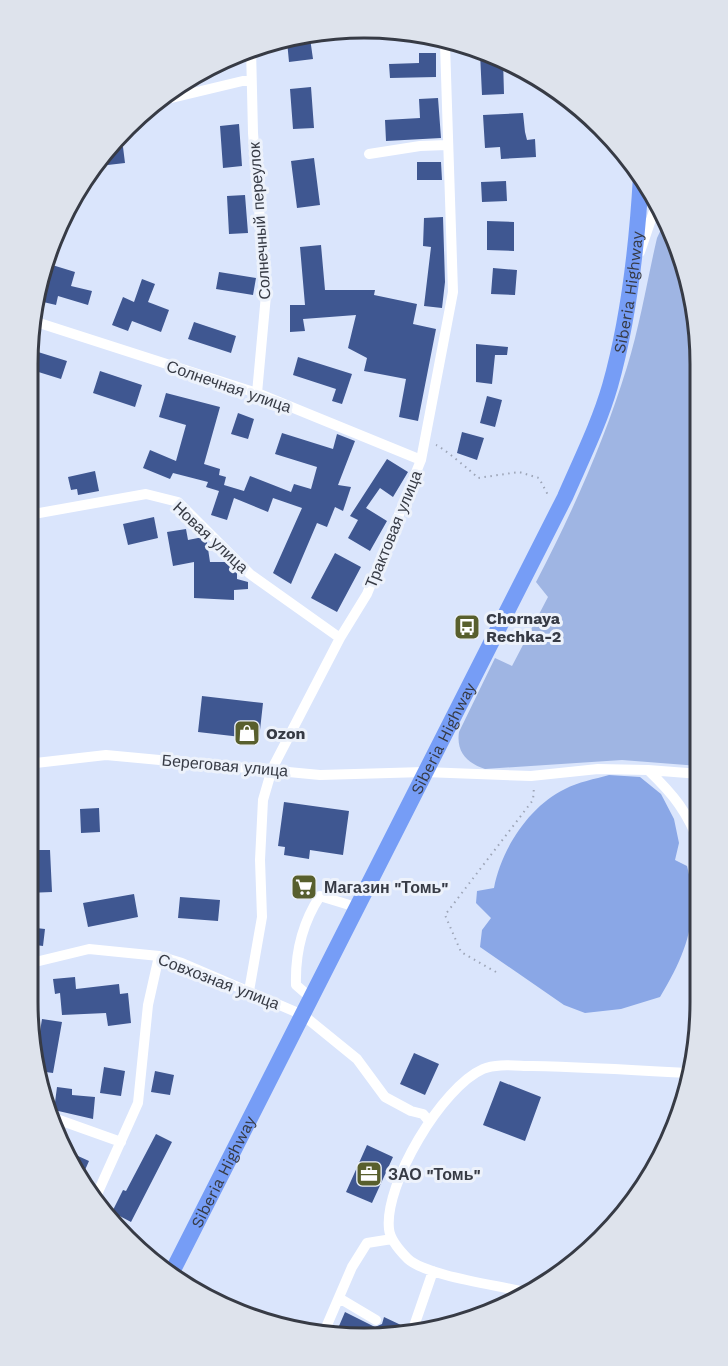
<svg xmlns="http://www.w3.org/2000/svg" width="728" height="1366" viewBox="0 0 728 1366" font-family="'Work Sans',sans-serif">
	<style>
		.green { fill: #9fb5e3 }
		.forest { fill: #8aa7e6 }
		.building { fill: #3f5791 }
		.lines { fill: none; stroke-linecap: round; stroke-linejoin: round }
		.path { stroke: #9da5b7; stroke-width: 2; stroke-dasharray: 1.5 4.5; stroke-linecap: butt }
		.minor { stroke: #fff; stroke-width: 10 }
		.highway { stroke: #769df6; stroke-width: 16 }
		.labels { text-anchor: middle; stroke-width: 6; stroke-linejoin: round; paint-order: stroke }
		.street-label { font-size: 16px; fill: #373b45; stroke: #edf2fb }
		.poi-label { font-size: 16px; font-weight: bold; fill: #373b45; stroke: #edf2fb; text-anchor: start }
		.rim { fill: none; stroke: #373b45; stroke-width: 3 }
	</style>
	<rect width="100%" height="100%" fill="#dae5fc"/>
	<path class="green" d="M666,219L675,235L698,320L699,766L622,760L485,769C467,763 456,752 459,732L495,658L512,666L548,597L536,582C572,513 604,442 627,367C640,325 647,281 657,238Z"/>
	<path class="forest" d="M609,775L640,777L661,794L674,819L679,843L675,860L687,866C700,916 687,953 660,997L621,1009L585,1013L564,1005L480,947L482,930L491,918L476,903L477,891L494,888C501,850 529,806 565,789C578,782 595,779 609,775Z"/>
	<path class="building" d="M310,38L313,59L289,62L287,41Z
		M419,53H436V77L390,78L389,64L419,63Z
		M480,53L503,59L504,94L482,95Z
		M311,87L314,128L293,129L290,89Z
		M438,98L441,138L386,141L385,120L420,118L419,99Z
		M523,113L525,132L527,140L535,139L536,157L501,159L500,147L485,148L483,115Z
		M239,124L242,166L223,168L220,126Z
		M123,147L125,163L99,166L113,148Z
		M314,158L320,205L297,208L291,161Z
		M417,162H441L442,180H417Z
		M506,181L507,201L482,202L481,182Z
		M245,195L248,233L229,234L227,196Z
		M443,217L445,282L442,308L424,306L431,247L423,246L424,218Z
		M487,221L514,222V251L487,250Z
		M321,245L325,290H375L374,295L417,304L413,324L436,329L418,421L399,417L406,379L364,371L367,358L348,348L356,315L303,319L305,331L290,332V305H305L300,247Z
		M49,264L75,272L71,286L92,291L88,305L58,296L56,305L39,301Z
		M493,268L517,270L515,295L491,294Z
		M219,272L256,278L253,295L216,289Z
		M142,279L155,284L148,302L169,310L161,332L132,321L128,331L112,325L123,297L134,302Z
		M194,322L236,336L231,353L188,339Z
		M476,344L508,347L507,355H495L492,384L476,382Z
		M38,352L67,361L61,379L32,370Z
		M298,357L352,374L342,404L332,401L336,389L293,375Z
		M100,371L142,385L135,407L93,393Z
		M166,393L220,407L204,464L220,469L219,475L226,477L224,485L244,491L250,476L291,492L294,484L311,489L317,467L275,454L282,433L333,449L337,434L355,441L338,485L351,487L343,511L335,507L327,527L317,523L291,584L273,573L302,508L273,498L268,512L234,498L227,520L211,515L219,491L206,487L208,482L173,473L170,479L143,468L150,450L176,461L186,425L159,417Z
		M487,396L502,400L495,427L480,423Z
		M238,413L254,419L248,439L231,434Z
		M462,432L484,438L477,460L457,453Z
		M387,459L408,472L393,497L380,488L366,508L387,521L370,551L348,538L358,520L350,516Z
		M95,471L99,491L78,495L77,489L71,490L68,477Z
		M154,517L158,538L128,545L123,524Z
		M186,529L188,540L203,537L207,542L210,562H228L237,571V579L248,582V589L234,590V600L194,598V562L173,566L167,532Z
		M335,553L361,567L337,612L311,598Z
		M202,696L263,703L259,739L198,732Z
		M284,802L349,811L343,855L310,850L309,859L284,855L285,847L278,846Z
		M99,808L100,832L81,833L80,809Z
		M27,850H50L52,892L27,893Z
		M301,878L312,883L307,897L296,892Z
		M134,894L138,917L88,927L83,903Z
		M180,897L220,900L218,921L178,918Z
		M27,927L45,929L43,946L27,944Z
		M75,977L76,989L119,984L120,994L128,993L131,1023L108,1026L106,1013L62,1015L60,993L55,994L53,979Z
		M42,1019L62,1022L53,1073L38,1071L36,1056Z
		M414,1053L439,1064L425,1095L400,1084Z
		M104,1067L125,1071L121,1096L100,1093Z
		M155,1071L174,1075L170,1095L151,1092Z
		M500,1081L541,1097L525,1141L483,1125Z
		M57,1087L72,1089V1095L95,1097L93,1119L54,1110Z
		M156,1134L172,1142L131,1222L112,1212L123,1190L126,1191Z
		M367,1145L393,1157L372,1203L346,1192Z
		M67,1151L89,1161L81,1179L71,1160Z
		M345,1312L375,1327L382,1324L384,1317L403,1326L399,1335L386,1338L336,1333Z"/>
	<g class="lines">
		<path class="path" d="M436,445C442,447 471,471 478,478L519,472L539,478L549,497
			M496,972L461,952L445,915L533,800L534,787"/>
		<path class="minor" d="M251,48L253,133L266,295L257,393
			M159,101L251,79
			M369,154L420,146L447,145
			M640,252L657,202
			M33,321L257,393L421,460
			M28,515L146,494L178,502L250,574L340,638
			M27,764L106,755L320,775L424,772L531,776L598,769L648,770C673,794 688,812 700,846
			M648,770L700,774
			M27,964L89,949L159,956L182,963L303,1015L357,1059L385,1097L411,1111L423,1114L429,1121
			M249,991L262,917L260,860L263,800L272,769L340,638L367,594L421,460L453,292L445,44
			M311,998L296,985C295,952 303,922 320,896L356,907
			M689,1065L700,961
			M48,1116L121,1142
			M94,1201L138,1103L148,1005L159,956
			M525,1292C497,1285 427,1276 408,1259C400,1251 390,1240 389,1229C384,1184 442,1087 483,1069C497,1063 517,1066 532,1066C584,1067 635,1070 687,1073
			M339,1298L376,1320
			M324,1332L352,1267L367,1243L392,1239
			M412,1332L433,1271"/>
		<path class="highway" id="s1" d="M170,1276L565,497C581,460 599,424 610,386C629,319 637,246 641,176"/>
	</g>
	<defs>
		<g id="bus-square" transform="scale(1.35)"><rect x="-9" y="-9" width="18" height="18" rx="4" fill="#585f2d" stroke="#edf2fb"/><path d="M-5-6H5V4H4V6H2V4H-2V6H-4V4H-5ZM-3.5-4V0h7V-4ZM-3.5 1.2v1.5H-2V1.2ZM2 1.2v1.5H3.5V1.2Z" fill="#fff"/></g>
		<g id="shop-square" transform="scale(1.35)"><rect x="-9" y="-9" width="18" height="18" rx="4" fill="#585f2d" stroke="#edf2fb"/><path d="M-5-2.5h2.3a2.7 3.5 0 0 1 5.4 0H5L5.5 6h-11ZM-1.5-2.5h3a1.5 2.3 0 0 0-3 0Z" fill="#fff"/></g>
		<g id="supermarket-square" transform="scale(1.35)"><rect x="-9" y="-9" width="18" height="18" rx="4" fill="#585f2d" stroke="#edf2fb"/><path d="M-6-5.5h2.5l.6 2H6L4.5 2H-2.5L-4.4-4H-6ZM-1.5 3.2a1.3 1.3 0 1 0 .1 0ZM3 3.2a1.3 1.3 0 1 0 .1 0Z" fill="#fff"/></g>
		<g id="office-square" transform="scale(1.35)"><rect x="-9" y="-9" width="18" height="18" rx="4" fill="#585f2d" stroke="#edf2fb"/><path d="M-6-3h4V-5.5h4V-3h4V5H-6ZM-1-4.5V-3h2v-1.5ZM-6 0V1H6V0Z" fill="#fff"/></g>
	</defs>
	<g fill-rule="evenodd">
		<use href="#bus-square" x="467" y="627"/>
		<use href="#shop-square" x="247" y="733"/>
		<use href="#supermarket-square" x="304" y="887"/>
		<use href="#office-square" x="369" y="1174"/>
	</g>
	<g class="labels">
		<g class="street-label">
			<text transform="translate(259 221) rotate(-94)" y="6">Солнечный переулок</text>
			<text dy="6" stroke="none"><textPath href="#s1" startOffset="1089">Siberia Highway</textPath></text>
			<text transform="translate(229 386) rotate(19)" y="6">Солнечная улица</text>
			<text transform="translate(393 529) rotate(-68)" y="6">Трактовая улица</text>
			<text transform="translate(211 537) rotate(43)" y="6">Новая улица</text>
			<text dy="6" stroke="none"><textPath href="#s1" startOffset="603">Siberia Highway</textPath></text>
			<text transform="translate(225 765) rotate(5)" y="6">Береговая улица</text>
			<text transform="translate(219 981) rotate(21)" y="6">Совхозная улица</text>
			<text dy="6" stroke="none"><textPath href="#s1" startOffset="117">Siberia Highway</textPath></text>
		</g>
		<g class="poi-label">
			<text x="486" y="624">Chornaya<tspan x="486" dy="18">Rechka-2</tspan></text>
			<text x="266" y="739">Ozon</text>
			<text x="324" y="893">Магазин "Томь"</text>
			<text x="388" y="1180">ЗАО "Томь"</text>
		</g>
	</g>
	<path d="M0 0H728V1366H0ZM364 38H364A326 326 0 0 1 690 364V1002A326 326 0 0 1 364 1328H364A326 326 0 0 1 38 1002V364A326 326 0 0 1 364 38Z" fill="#dee3ec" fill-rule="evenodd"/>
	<path class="rim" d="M364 38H364A326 326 0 0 1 690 364V1002A326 326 0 0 1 364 1328H364A326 326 0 0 1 38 1002V364A326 326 0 0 1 364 38Z"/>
</svg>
